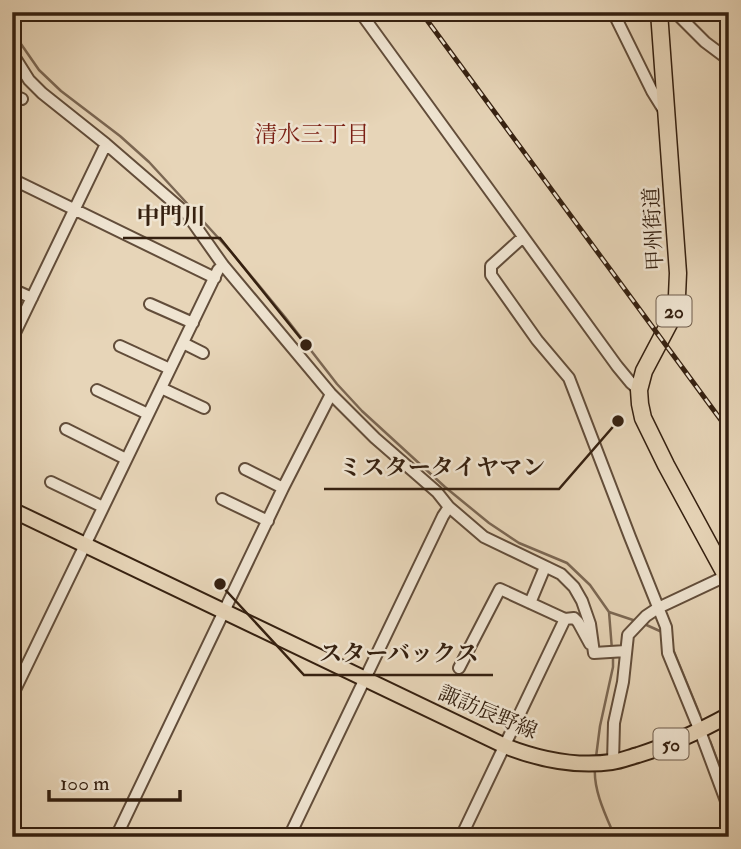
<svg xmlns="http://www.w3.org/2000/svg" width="741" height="849" viewBox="0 0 741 849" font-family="'IM FELL Double Pica','Noto Serif JP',serif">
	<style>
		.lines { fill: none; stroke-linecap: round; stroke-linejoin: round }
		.stream { stroke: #7b6753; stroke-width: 2.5 }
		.minor-casing { stroke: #624d3a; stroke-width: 14 }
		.major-casing { stroke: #352010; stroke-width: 18 }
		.highway-casing { stroke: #352010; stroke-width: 19 }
		.minor { stroke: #efe4d1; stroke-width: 10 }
		.major { stroke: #e7d5b8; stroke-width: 14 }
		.highway { stroke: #e7d5b8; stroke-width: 16 }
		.rail-casing { stroke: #352010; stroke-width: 5 }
		.rail { stroke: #efe4d1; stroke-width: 2.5; stroke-dasharray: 8; stroke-linecap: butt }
		.labels { text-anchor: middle; stroke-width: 5; stroke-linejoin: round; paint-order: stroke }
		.shield { fill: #efe4d1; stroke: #6d5b4a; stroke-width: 2 }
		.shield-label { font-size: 19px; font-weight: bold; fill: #352010 }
		.street-label { font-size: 21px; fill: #352010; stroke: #efe4d1 }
		.neighbourhood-label { font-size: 23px; fill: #7a1f14; stroke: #efe4d1 }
		.leader { fill: none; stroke: #352010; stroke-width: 2.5 }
		.callout-dot { fill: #352010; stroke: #efe4d1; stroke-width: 2.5 }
		.callout-label { font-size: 23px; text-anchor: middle; font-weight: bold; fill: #352010; stroke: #efe4d1; stroke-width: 5; stroke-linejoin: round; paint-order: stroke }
	</style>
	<rect width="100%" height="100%" fill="#e7d5b8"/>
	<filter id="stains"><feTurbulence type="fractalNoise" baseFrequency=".00286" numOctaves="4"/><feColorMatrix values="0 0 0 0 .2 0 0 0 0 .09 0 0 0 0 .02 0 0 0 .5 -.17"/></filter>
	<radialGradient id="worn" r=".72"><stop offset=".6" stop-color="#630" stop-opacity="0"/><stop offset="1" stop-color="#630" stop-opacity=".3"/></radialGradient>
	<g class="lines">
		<path class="stream" d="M12,31L39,70L61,91L120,136L149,162L183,199L232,253L285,317L337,384L362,411L445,487L489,523L519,543L567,563L590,585L609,612L612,650
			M609,612L636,621
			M642,623L662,632
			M670,642L700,715
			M710,741L729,791
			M596,757L600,726L613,667V657
			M595,767C593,790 606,816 615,837"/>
		<g class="minor-casing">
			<path id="minor" d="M360,12L617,366L631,383L639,390
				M613,12L652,91L665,112
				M675,12L705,42L729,60
				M12,53L29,80L42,93L106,144L187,214L223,265L331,394L375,438L437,492L449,507L484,537L561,574L574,587L582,601L590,624L594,653L626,651
				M12,95L22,99
				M12,179L215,278
				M523,237L491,266V275L537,340L569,378L630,537L666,627L668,653L700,731L729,809
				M12,289L32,298
				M150,304L193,323
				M12,339L106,144
				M183,343L203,353
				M120,346L170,369
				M161,388L204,408
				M97,390L148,414
				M66,429L126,459
				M245,469L283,488
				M51,482L103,507
				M222,499L268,521
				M530,603L545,567
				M459,668L500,589L565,619L574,618L578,622L590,644
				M12,696L218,270L223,265
				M613,762L614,723L623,682L628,635L646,616L658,608L726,576
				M116,837L283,488L331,394
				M289,837L443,516L449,507
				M461,837L565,619"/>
		</g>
		<g class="major-casing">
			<path id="major" d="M12,510L505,746C538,759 576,767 612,762C621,761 630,757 638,755C670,745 700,731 729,715"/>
		</g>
		<g class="highway-casing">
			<path id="highway" d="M659,12L678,273L677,296L673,316L644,371L639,390L640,404L643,418L666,465L729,581"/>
		</g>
		<use href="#minor" class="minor"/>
		<use href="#major" class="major"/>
		<use href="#highway" class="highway"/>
		<g class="rail-casing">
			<path id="rail" d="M421,12L729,431"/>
		</g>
		<use href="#rail" class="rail"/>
	</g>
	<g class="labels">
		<g class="shield">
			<rect x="656.5" y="295.5" width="35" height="31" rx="5"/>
			<rect x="653.5" y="728.5" width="35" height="31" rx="5"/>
		</g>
		<g class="shield-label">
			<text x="674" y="318">20</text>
			<text x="671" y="751">50</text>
		</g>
		<g class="street-label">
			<text transform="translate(653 229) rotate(-93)" y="7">甲州街道</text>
			<text transform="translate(488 712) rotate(23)" y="7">諏訪辰野線</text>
		</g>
		<g class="neighbourhood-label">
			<text x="312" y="142">清水三丁目</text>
		</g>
	</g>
	<path class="leader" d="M306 345L220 238H123M618 421L559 489H324M220 584L304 675H493"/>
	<g class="callout-dot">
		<circle cx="306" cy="345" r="7"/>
		<circle cx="618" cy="421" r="7"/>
		<circle cx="220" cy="584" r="7"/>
	</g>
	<g class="callout-label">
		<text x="171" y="224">中門川</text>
		<text x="442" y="475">ミスタータイヤマン</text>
		<text x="399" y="661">スターバックス</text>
	</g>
	<rect width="741" height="849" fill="none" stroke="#e7d5b8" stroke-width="42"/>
	<rect x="14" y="14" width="713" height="821" fill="none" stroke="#352010" stroke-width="3.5"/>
	<rect x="21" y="21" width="699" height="807" fill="none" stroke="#352010" stroke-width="2"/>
	<path d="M49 790v10h131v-10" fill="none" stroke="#352010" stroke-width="3.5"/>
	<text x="60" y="790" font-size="21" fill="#352010" stroke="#efe4d1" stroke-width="5" paint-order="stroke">100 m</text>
	<rect width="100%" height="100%" filter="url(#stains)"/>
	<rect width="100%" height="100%" fill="url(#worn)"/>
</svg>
